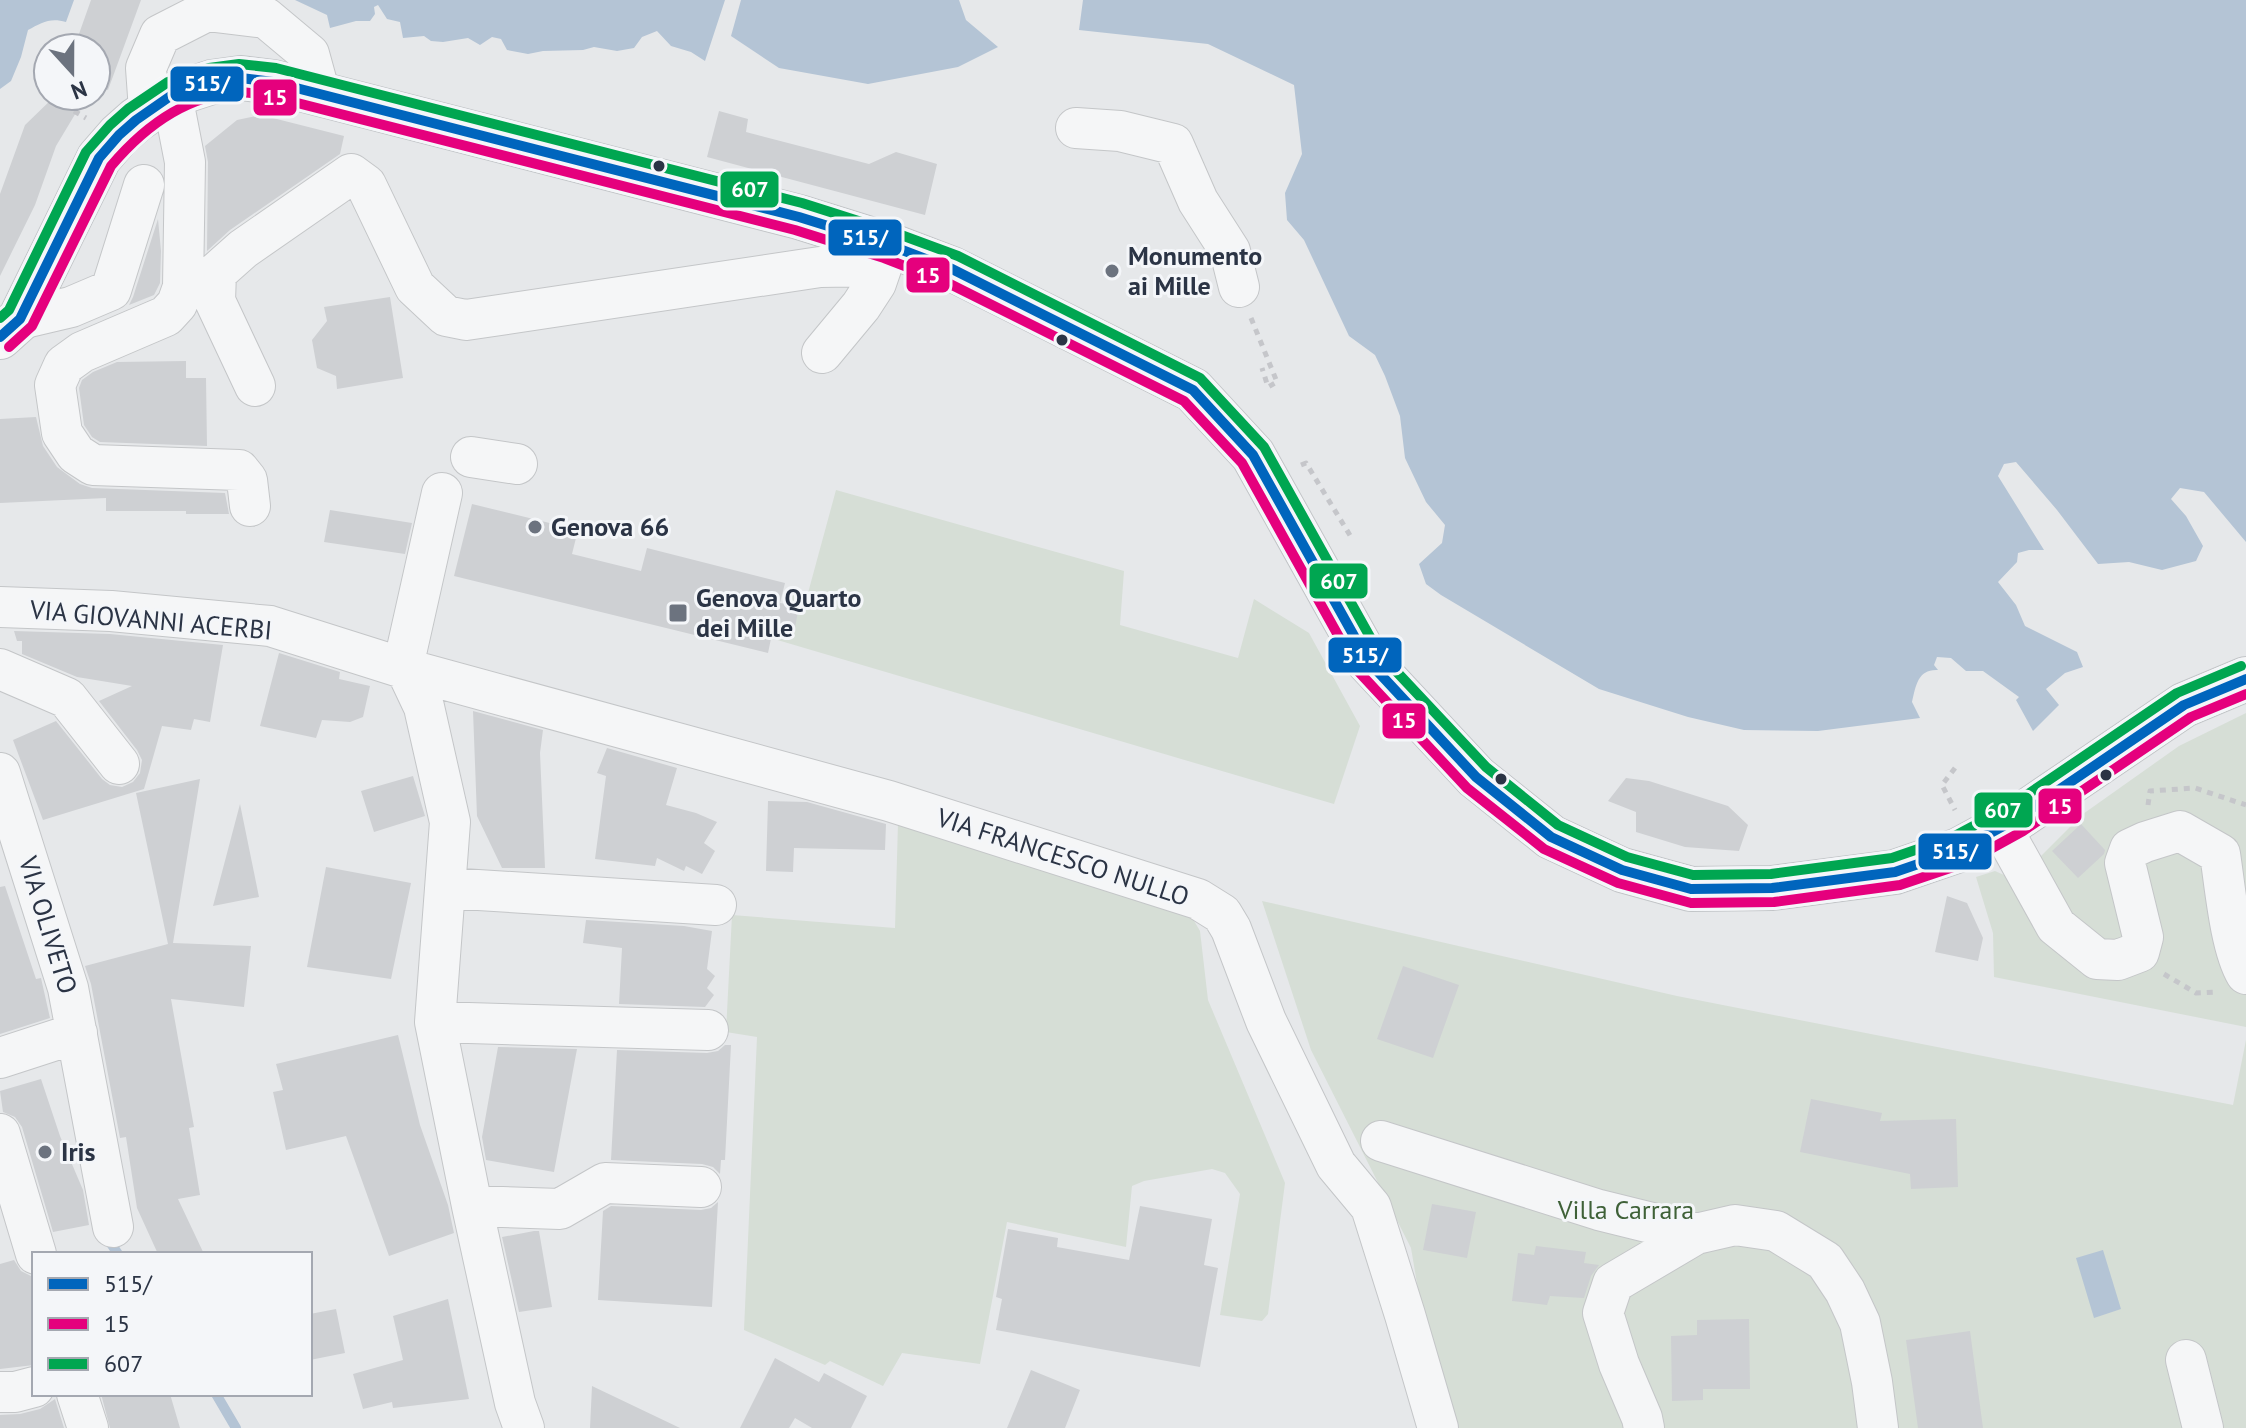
<svg xmlns="http://www.w3.org/2000/svg" width="2246" height="1428" viewBox="0 0 2246 1428" font-family="'PT Sans',sans-serif">
	<style>
		.green { fill: #d6ded6 }
		.water { fill: #b4c4d5 }
		.lines { fill: none; stroke-linecap: round; stroke-linejoin: round }
		.stream { stroke: #b4c4d5; stroke-width: 10 }
		.building { fill: #ced0d3 }
		.minor-casing { stroke: #c4c6c8; stroke-width: 42 }
		.major-casing { stroke: #c2c5c8; stroke-width: 46 }
		.path { stroke: #c5c6ca; stroke-width: 5; stroke-dasharray: 6 6; stroke-linecap: butt }
		.minor { stroke: #f5f6f7; stroke-width: 40 }
		.major { stroke: #f8f8f8; stroke-width: 44 }
		.bus-1-casing { stroke: #f4f6f9; stroke-width: 16 }
		.bus-2-casing { stroke: #f4f6f9; stroke-width: 16 }
		.bus-3-casing { stroke: #f4f6f9; stroke-width: 16 }
		.bus-1 { stroke: #0065bd; stroke-width: 10 }
		.bus-2 { stroke: #e5007d; stroke-width: 10 }
		.bus-3 { stroke: #00a651; stroke-width: 10 }
		.bus-dot { fill: #2b3445; stroke: #f4f6f9; stroke-width: 3 }
		.poi-dot { fill: #6c737f; stroke: #f4f6f9; stroke-width: 3 }
		.labels { text-anchor: middle; stroke-width: 6; stroke-linejoin: round; paint-order: stroke }
		.poi-label { font-size: 26px; font-weight: bold; fill: #2b3445; stroke: #f4f6f9; text-anchor: start }
		.street-label { font-size: 26px; fill: #2b3445; stroke: #f4f6f9 }
		.park-label { font-size: 26px; fill: #3f6138; stroke: #f4f6f9 }
		.line-badge { stroke: #f4f6f9; stroke-width: 3 }
		.badge-label { font-size: 22px; text-anchor: middle; font-weight: bold; fill: #fff }
	</style>
	<rect width="100%" height="100%" fill="#e6e8ea"/>
	<path class="green" d="M836,490L1124,571L1120,625L1238,658L1254,599L1309,633L1360,726L1334,804L774,639L788,588L808,593Z
		M2246,713V1027L1994,977L1993,933L1976,877L1995,871L2004,875L2035,862L2083,814L2179,746Z
		M898,823L1190,914L1200,931L1208,1000L1285,1183L1268,1314L1262,1321L1220,1315L1240,1194L1225,1173L1212,1169L1144,1181L1132,1186L1126,1247L1007,1222L980,1364L902,1353L883,1386L830,1361L825,1365L744,1330L757,1037L726,1032L732,915L895,928Z
		M1262,901L1677,996L2233,1105L2246,1040V1428H1452L1421,1307L1411,1248L1311,1050Z"/>
	<path class="water" d="M0,0H74L66,22C50,17 41,23 28,30L21,57L11,81L0,89Z
		M295,0H725L705,61L691,52L671,46L657,31L642,37L634,48L617,51L594,47L583,50L543,51L528,54L507,50L501,39L492,37L480,45L468,38L443,42L431,41L424,36L403,38L400,22L387,19L378,5L374,7L375,14L370,21H356L330,28L327,15Z
		M741,0H959L966,20L998,47L958,67L868,84L779,68L731,36Z
		M1083,0H2246V542L2204,492L2180,488L2171,499L2186,516L2203,546L2196,561L2162,570L2129,562L2098,564L2057,510L2016,462L2004,464L1998,476L2044,550H2029L2018,553L2017,562L1998,582L2016,605L2025,626L2077,652L2083,667L2065,673L2046,689L2059,705L2033,731L2016,700L2019,697L1983,671H1966L1951,658L1937,657L1934,665L1938,670C1918,669 1916,685 1912,702L1920,718L1818,731L1744,730L1688,717L1599,689L1441,595L1426,584L1419,564L1442,543L1445,525L1426,502L1405,458L1400,416L1385,376L1375,355L1349,336L1304,240L1287,220L1285,193L1302,154L1294,85L1208,44L1079,30Z
		M2103,1250L2121,1309L2094,1318L2076,1258Z"/>
	<g class="lines">
		<path class="stream" d="M106,1236L118,1254
			M216,1394L236,1428"/>
	</g>
	<path class="building" d="M91,0H141L108,90L96,86V48H74Z
		M55,96H86L56,146L35,205L0,276V194L25,125Z
		M719,111L748,119L746,132L869,164L896,152L937,164L925,215L707,157Z
		M261,115L344,136L340,154L230,230L207,251L208,162L205,146L237,120Z
		M158,219L161,251L160,283L154,295L129,305L133,297Z
		M390,297L403,378L337,389L336,376L317,368L312,340L327,321L324,307Z
		M186,361V378H206L207,446L100,442L92,437L84,425L79,388L82,380L93,372L117,362Z
		M36,417L43,446L57,467L80,484L92,488L225,493L229,514H186V511H106V498L0,503V419Z
		M472,504L578,530L572,554L641,571L647,548L785,583L780,603L799,606L794,633L773,629L768,653L454,576Z
		M330,510L412,523L405,554L324,542Z
		M14,631L110,634L223,645L210,722L194,719L191,730L162,726L144,789L43,820L13,740L56,721L102,779L110,785L122,787L133,782L140,773L142,760L137,750L99,701L132,686L77,677L22,654V641H17Z
		M279,653L340,672L339,679L370,686L363,717L350,722L322,720L316,738L260,726Z
		M473,711L543,730L540,753L545,868H502L477,816Z
		M607,748L677,768L666,805L696,813L717,822L704,843L715,851L702,874L686,866L684,871L657,858L655,866L595,859L606,776L597,773Z
		M413,776L425,816L374,832L361,791Z
		M1626,778L1649,781L1728,806L1748,825L1739,851L1685,847L1636,832V812L1608,801Z
		M200,779L173,943L251,946L244,1007L171,999L194,1127L189,1128L200,1195L178,1199L204,1254H158L137,1208L126,1137L120,1138L91,984L85,966L168,944L136,793Z
		M768,801L807,802L886,824L885,850L794,848L793,872L766,871Z
		M240,804L259,897L213,906L226,857Z
		M2081,824L2105,850L2104,854L2078,878L2052,851Z
		M326,867L411,883L391,979L307,967Z
		M5,886L36,979L41,978L50,1018L0,1034V887Z
		M1947,896L1967,903L1983,938L1978,961L1935,952Z
		M586,920L684,926L712,931L707,969L715,976L707,988L714,995L705,1007L619,1004L622,948L583,943Z
		M1403,966L1459,985L1433,1058L1377,1039Z
		M398,1035L420,1125L448,1205L454,1233L389,1256L346,1136L286,1150L273,1092L283,1090L276,1064Z
		M725,1045H731L725,1160H721L720,1174L713,1167L702,1164L611,1160L617,1050L707,1053L718,1051Z
		M498,1047L577,1049L554,1172L486,1160L482,1137Z
		M41,1079L60,1136L83,1190L89,1225L53,1232L22,1127L15,1117L3,1112L0,1091Z
		M1811,1099L1882,1113L1880,1121L1956,1119L1958,1187L1911,1189L1910,1174L1800,1152Z
		M718,1202L712,1307L598,1300L603,1211L611,1206L701,1210L711,1208Z
		M1432,1204L1476,1212L1467,1258L1423,1250Z
		M1140,1206L1212,1219L1204,1265L1218,1268L1200,1367L996,1330L1002,1299L996,1297L1008,1229L1058,1238L1057,1247L1129,1260Z
		M534,1231H539L552,1307L519,1312L502,1237Z
		M1536,1246L1586,1252L1584,1263L1599,1265L1591,1276L1584,1298L1550,1296L1547,1305L1512,1301L1518,1253L1534,1255Z
		M14,1260L21,1271L31,1276L34,1287V1365L0,1369V1264Z
		M448,1299L469,1399L393,1408L392,1402L363,1409L353,1374L403,1360L393,1316Z
		M336,1309L345,1353L310,1360V1314Z
		M1749,1319L1750,1389H1703V1400L1672,1401L1671,1336L1697,1335V1320Z
		M1970,1331L1983,1428H1918L1906,1340Z
		M775,1358L819,1382L824,1373L867,1396L851,1428H812L795,1418L789,1428H740Z
		M1031,1370L1080,1390L1065,1428H1007Z
		M592,1386L680,1428H590Z
		M101,1394H170L180,1428H110Z
		M55,1399L64,1428H0V1415L20,1414L40,1409Z"/>
	<g class="lines">
		<g class="minor-casing">
			<path id="minor" d="M172,95L185,162L183,287L177,304L166,316L82,352L64,365L55,385L62,433L76,454L93,465L239,470L247,480L250,506
				M149,110L146,68L160,35L207,11L266,18L309,54L320,94
				M1076,128L1120,131L1173,144L1198,201L1230,251L1239,287
				M20,319L71,307L111,290L144,185
				M822,353L861,306L876,283L889,245
				M255,386L215,301L216,273L243,249L351,174L366,185L415,287L446,316L466,320L820,267L882,266
				M471,457L517,464
				M0,607L111,611L270,626L406,669L424,707L450,822L435,1022L472,1206L515,1403L524,1428
				M407,649L442,493
				M0,669L67,698L119,764
				M406,669L889,801L1198,899L1222,914L1231,929L1266,1021L1336,1165L1371,1207L1405,1315L1438,1428
				M0,773L68,988L113,1227
				M2001,827L2056,926L2097,959L2118,960L2139,952L2143,937L2125,863L2130,849L2145,842L2180,831L2220,854C2225,886 2230,947 2246,974
				M446,888L716,905
				M435,1022L708,1030
				M0,1058L77,1033
				M0,1134L36,1254
				M1381,1141L1599,1210L1696,1234
				M472,1206L560,1209L605,1183L701,1187
				M2186,1360L2203,1428
				M0,1392H15L34,1387
				M77,1394L88,1428
				M1644,1428L1642,1418L1619,1364L1603,1313L1613,1283L1696,1234L1735,1225L1776,1231L1825,1261L1845,1291L1860,1323L1872,1382L1878,1428"/>
		</g>
		<g class="major-casing">
			<path id="major" d="M0,337L20,319L99,158L119,135L136,120L172,95L212,82L241,78L273,82L799,217L889,245L952,269L1193,390L1253,455L1368,661L1476,777L1551,837L1622,870L1691,889L1772,888L1895,872L1959,850L2016,819L2184,705L2246,679"/>
		</g>
		<path class="path" d="M74,111L86,118
			M1251,318L1277,382L1268,387L1262,368
			M1301,465L1306,463L1351,537
			M1955,768L1942,785L1955,810
			M2148,805L2150,791L2195,788L2246,805
			M2164,974L2196,993L2216,992"/>
		<use href="#minor" class="minor"/>
		<use href="#major" class="major"/>
		<g class="bus-1-casing">
			<path id="bus-1" d="M0,337L20,319L99,158L119,135L136,120L172,95L212,82L241,78L273,82L799,217L889,245L952,269L1193,390L1253,455L1368,661L1476,777L1551,837L1622,870L1691,889L1772,888L1895,872L1959,850L2016,819L2184,705L2246,679"/>
		</g>
		<g class="bus-2-casing">
			<path id="bus-2" d="M9,347L32,326L111,166C144,127 186,95 239,92C249,92 260,95 270,96L795,230L884,258L946,282L1184,401L1242,463L1358,671L1467,788L1544,849L1618,883L1691,903L1774,902L1900,885L1965,863L2023,831L2191,717L2246,694"/>
		</g>
		<g class="bus-3-casing">
			<path id="bus-3" d="M0,318L9,310L86,152L110,125L128,109L168,82L209,68L239,64L276,68L802,203L893,232L958,256L1200,378L1264,447L1379,653L1486,767L1558,825L1627,857L1693,875L1771,874L1892,858L1953,837L2009,807L2177,693L2241,666"/>
		</g>
		<use href="#bus-1" class="bus-1"/>
		<use href="#bus-2" class="bus-2"/>
		<use href="#bus-3" class="bus-3"/>
	</g>
	<g class="bus-dot">
		<circle cx="659" cy="166" r="7"/>
		<circle cx="1062" cy="340" r="7"/>
		<circle cx="2106" cy="775" r="7"/>
		<circle cx="1501" cy="779" r="7"/>
	</g>
	<g class="poi-dot">
		<circle cx="1112" cy="271" r="8"/>
		<circle cx="535" cy="527" r="8"/>
		<rect x="668" y="603" width="20" height="20" rx="4"/>
		<circle cx="45" cy="1152" r="8"/>
	</g>
	<g class="labels">
		<g class="poi-label">
			<text x="1128" y="265">Monumento<tspan x="1128" dy="30">ai Mille</tspan></text>
			<text x="551" y="536">Genova 66</text>
			<text x="696" y="607">Genova Quarto<tspan x="696" dy="30">dei Mille</tspan></text>
			<text x="61" y="1161">Iris</text>
		</g>
		<g class="street-label">
			<text transform="translate(151 620) rotate(5)" y="9">VIA GIOVANNI ACERBI</text>
			<text transform="translate(1063 857) rotate(18)" y="9">VIA FRANCESCO NULLO</text>
			<text transform="translate(48 925) rotate(73)" y="9">VIA OLIVETO</text>
		</g>
		<g class="park-label">
			<text x="1626" y="1219">Villa Carrara</text>
		</g>
	</g>
	<g class="line-badge">
		<rect x="169" y="65" width="76" height="38" rx="8" fill="#0065bd"/>
		<rect x="252" y="78" width="46" height="39" rx="8" fill="#e5007d"/>
		<rect x="719" y="170" width="61" height="39" rx="8" fill="#00a651"/>
		<rect x="827" y="218" width="76" height="39" rx="8" fill="#0065bd"/>
		<rect x="905" y="256" width="46" height="38" rx="8" fill="#e5007d"/>
		<rect x="1308" y="562" width="61" height="38" rx="8" fill="#00a651"/>
		<rect x="1327" y="636" width="76" height="38" rx="8" fill="#0065bd"/>
		<rect x="1381" y="702" width="46" height="38" rx="8" fill="#e5007d"/>
		<rect x="2037" y="787" width="46" height="38" rx="8" fill="#e5007d"/>
		<rect x="1973" y="791" width="61" height="38" rx="8" fill="#00a651"/>
		<rect x="1917" y="832" width="76" height="39" rx="8" fill="#0065bd"/>
	</g>
	<g class="badge-label">
		<text x="207" y="91">515/</text>
		<text x="275" y="105">15</text>
		<text x="750" y="197">607</text>
		<text x="865" y="245">515/</text>
		<text x="928" y="283">15</text>
		<text x="1339" y="589">607</text>
		<text x="1365" y="663">515/</text>
		<text x="1404" y="728">15</text>
		<text x="2060" y="814">15</text>
		<text x="2003" y="818">607</text>
		<text x="1955" y="859">515/</text>
	</g>
	<rect x="32" y="1252" width="280" height="144" fill="#f4f6f9" stroke="#a4a8b1" stroke-width="2"/>
	<rect x="48" y="1278" width="40" height="12" fill="#0065bd" stroke="#a4a8b1" stroke-width="2"/>
	<text x="104" y="1292" font-size="24" fill="#2b3445">515/</text>
	<rect x="48" y="1318" width="40" height="12" fill="#e5007d" stroke="#a4a8b1" stroke-width="2"/>
	<text x="104" y="1332" font-size="24" fill="#2b3445">15</text>
	<rect x="48" y="1358" width="40" height="12" fill="#00a651" stroke="#a4a8b1" stroke-width="2"/>
	<text x="104" y="1372" font-size="24" fill="#2b3445">607</text>
	<g transform="translate(72 72) rotate(159)"><circle r="38" fill="#f4f6f9" stroke="#a4a8b1" stroke-width="2"/>
	<path d="M0-6L14 30L0 20L-14 30Z" fill="#6c737f"/>
	<text y="-12" font-size="22" font-weight="bold" text-anchor="middle" fill="#2b3445">N</text>
	</g>
</svg>
